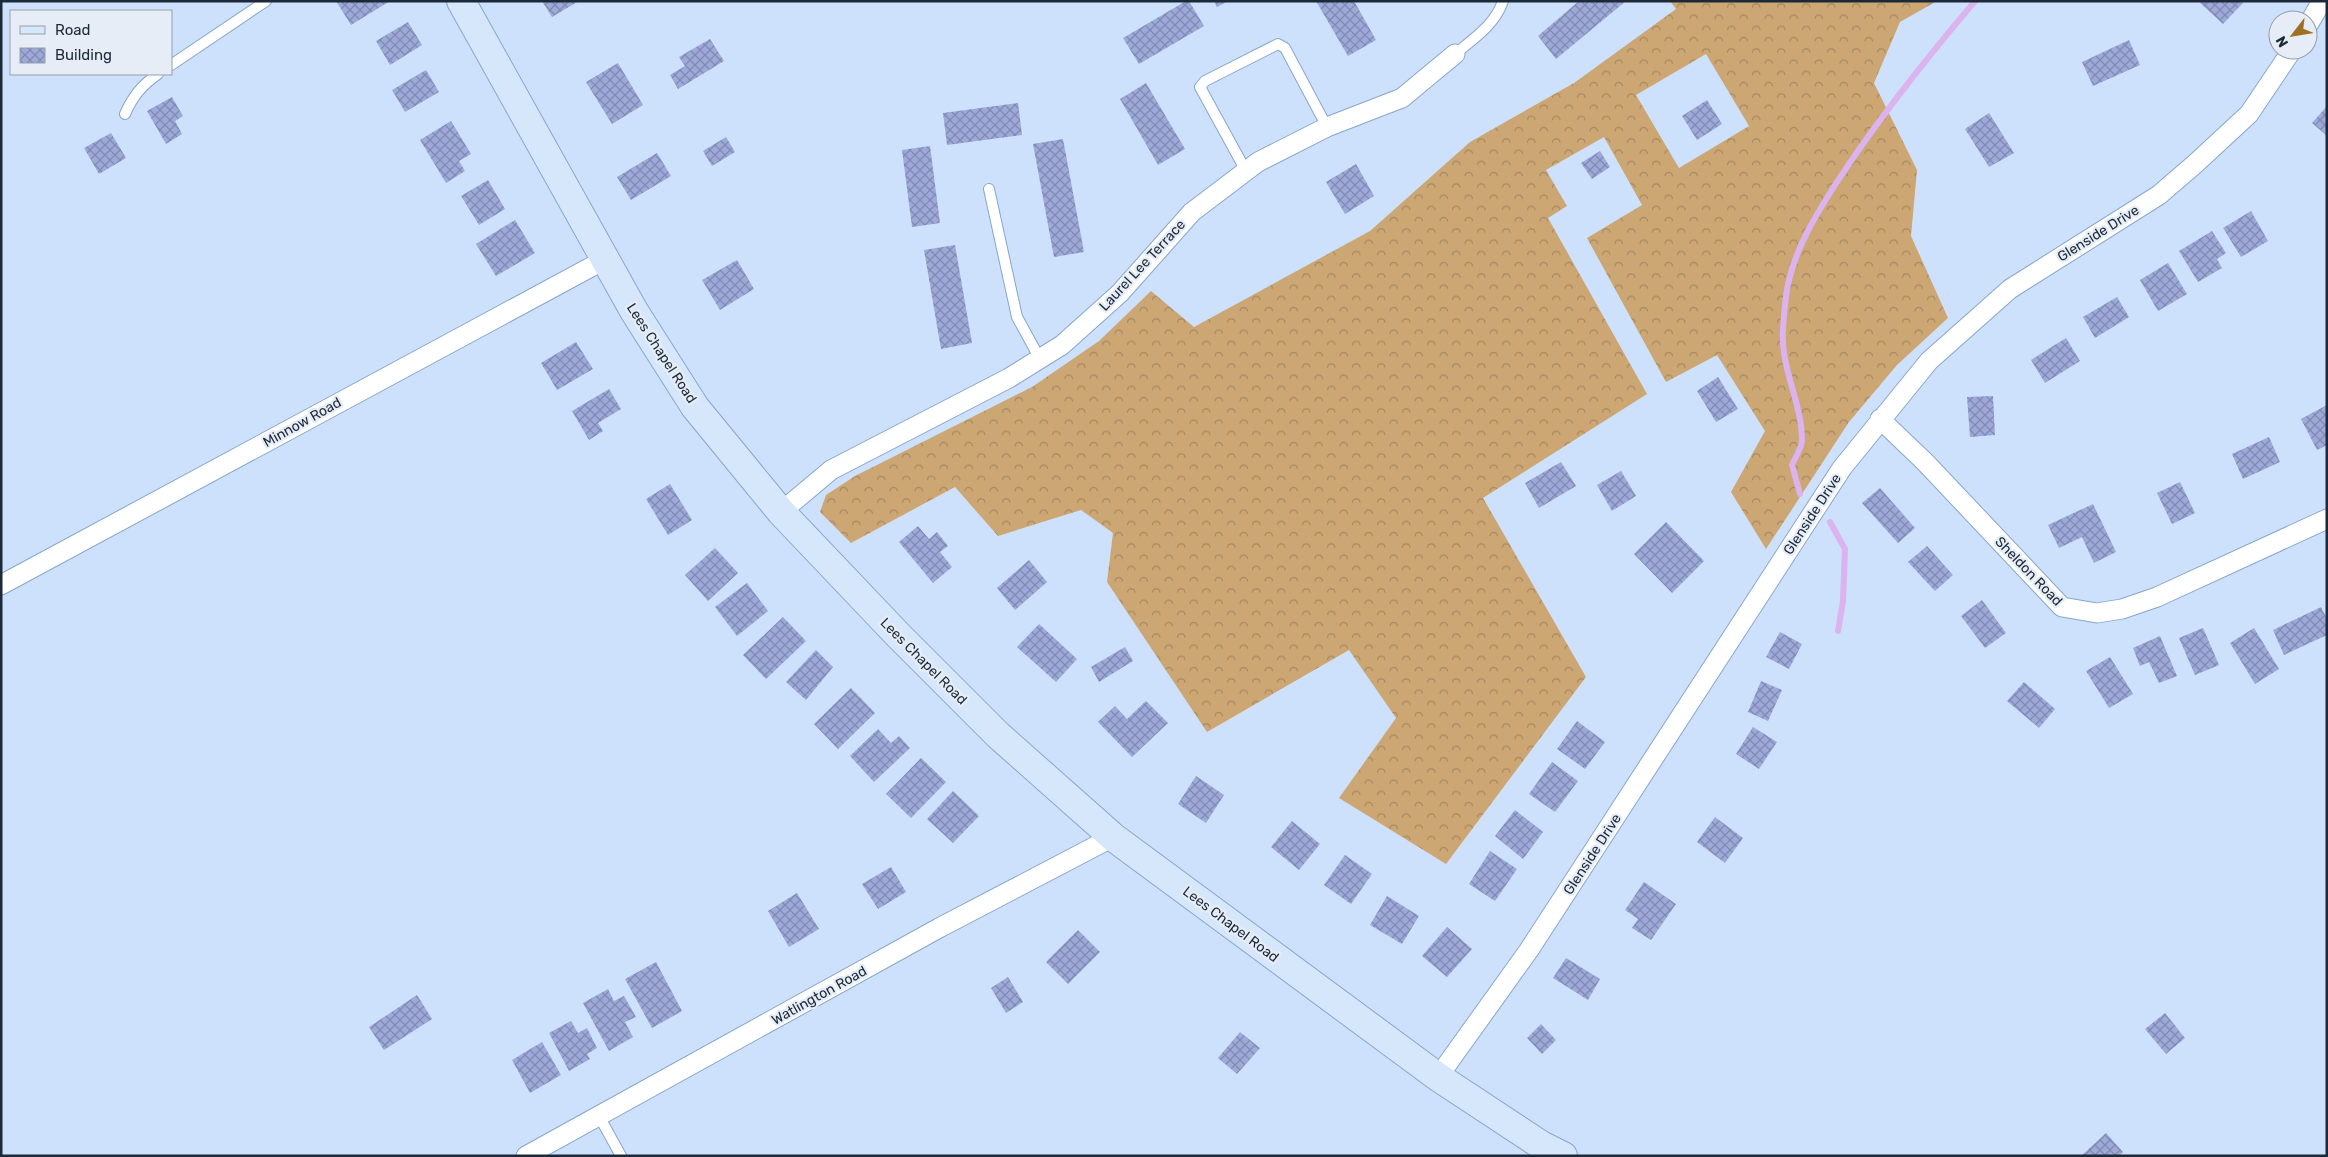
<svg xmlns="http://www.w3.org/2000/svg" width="2328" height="1157" viewBox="0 0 2328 1157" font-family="Rubik,sans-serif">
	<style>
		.forest { fill: url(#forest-crowns); fill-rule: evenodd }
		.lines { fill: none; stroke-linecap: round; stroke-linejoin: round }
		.stream { stroke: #dbb3ee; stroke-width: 6 }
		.building { fill: url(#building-cross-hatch) }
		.service-casing { stroke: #86a6cf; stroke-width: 12 }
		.minor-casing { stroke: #86a6cf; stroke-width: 21 }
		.secondary-casing { stroke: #86a6cf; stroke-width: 30 }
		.service { stroke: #fff; stroke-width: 10 }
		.minor { stroke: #fff; stroke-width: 19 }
		.secondary { stroke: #d7e7fb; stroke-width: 28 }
		.labels { text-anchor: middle; stroke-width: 4.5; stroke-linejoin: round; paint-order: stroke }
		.street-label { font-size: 14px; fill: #1c2939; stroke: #e6edf6 }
	</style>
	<defs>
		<pattern id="forest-crowns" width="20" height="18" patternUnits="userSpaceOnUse" patternTransform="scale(1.25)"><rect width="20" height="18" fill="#cca774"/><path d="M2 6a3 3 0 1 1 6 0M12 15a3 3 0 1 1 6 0" fill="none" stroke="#a58860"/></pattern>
		<pattern id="building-cross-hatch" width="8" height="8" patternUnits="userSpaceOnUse" patternTransform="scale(1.25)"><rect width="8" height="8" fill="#9ea9d9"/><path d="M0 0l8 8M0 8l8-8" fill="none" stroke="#808ab1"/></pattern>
	</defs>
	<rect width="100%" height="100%" fill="#cde1fc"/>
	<path class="forest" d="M1670,1H1937L1900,22L1874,83L1917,170L1911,236L1948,318L1897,365L1849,422L1766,549L1731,492L1765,431L1717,355L1666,382L1587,238L1642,205L1604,137L1546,170L1567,206L1548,218L1647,394L1483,498L1586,677L1446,864L1339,798L1396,718L1349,650L1207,732L1107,582L1113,533L1081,510L998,536L955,487L851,543L820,512L826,495L855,476L1032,387L1099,341L1151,291L1194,327L1370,231L1470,142L1574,83L1676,9ZM1706,54L1749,126L1679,168L1636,95Z"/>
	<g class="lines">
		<path class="stream" d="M1800,494L1792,465C1795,458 1801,449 1802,441C1802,402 1780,368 1783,329C1784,314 1785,296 1789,280C1797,246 1816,215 1835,185C1877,120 1925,60 1975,1
			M1830,522L1845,549L1843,601L1838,631"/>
	</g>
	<path class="building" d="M336,1H390L351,25Z
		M542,1H579L552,17Z
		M1186,1H1189L1204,26L1139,64L1123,38Z
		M1214,1H1228L1217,7Z
		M1316,1H1354L1376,40L1348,56Z
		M1579,1H1626L1556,59L1538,36Z
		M2198,1H2240L2243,3L2223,24Z
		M408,22L422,45L390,65L376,41Z
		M710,39L724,61L678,89L670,75L685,66L679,57Z
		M2129,40L2140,65L2093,86L2082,62Z
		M618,63L643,105L612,124L586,82Z
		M426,70L439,92L405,112L392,90Z
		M1146,83L1185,149L1158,165L1120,99Z
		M172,97L183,116L175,121L182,134L166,144L147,111Z
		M1707,100L1722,124L1697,140L1682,116Z
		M1018,103L1022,135L947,145L943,113Z
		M2327,106V136L2312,123Z
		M1989,113L2014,153L1989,167L1965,129Z
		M451,121L471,154L459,161L465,171L446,183L420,140Z
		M111,133L126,158L99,174L84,148Z
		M726,137L735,152L712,166L703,151Z
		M1063,139L1084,252L1054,257L1033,144Z
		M930,146L940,223L912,227L902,150Z
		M1600,151L1610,167L1592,179L1581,163Z
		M657,153L671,176L631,200L617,177Z
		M1356,164L1374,196L1345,214L1326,182Z
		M488,180L505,209L479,225L461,196Z
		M2251,211L2268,241L2241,257L2223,228Z
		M515,220L535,253L496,276L476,244Z
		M2212,231L2226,253L2217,259L2222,268L2198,282L2179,251Z
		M955,245L972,343L941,349L924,250Z
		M737,260L754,289L720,310L702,280Z
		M2168,263L2187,294L2158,311L2140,280Z
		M2117,297L2129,317L2095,338L2083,317Z
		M2066,338L2080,361L2045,383L2031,360Z
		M576,342L593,369L557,390L541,363Z
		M1718,377L1738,409L1716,422L1697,391Z
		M609,389L621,409L598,423L603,431L589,440L572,411Z
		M1993,396L1995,435L1970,437L1967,397Z
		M2327,405V445L2317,450L2301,419Z
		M2269,437L2280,462L2243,479L2232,454Z
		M1561,462L1576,486L1539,508L1525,483Z
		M1621,471L1636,496L1612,511L1597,485Z
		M2180,482L2195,513L2172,524L2157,493Z
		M670,484L692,520L668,535L646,499Z
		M1880,488L1915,528L1898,543L1862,503Z
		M2093,504L2116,552L2094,563L2082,537L2059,548L2048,525Z
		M1666,522L1704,561L1672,593L1634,554Z
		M918,526L929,539L937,532L948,546L940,552L952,567L933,583L899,542Z
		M1927,546L1953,575L1935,591L1908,562Z
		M715,548L738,573L708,601L685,575Z
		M1029,560L1047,582L1015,610L997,588Z
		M747,583L768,611L737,636L715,607Z
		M1982,600L2006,633L1985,648L1961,616Z
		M2321,607L2327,619V635L2284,655L2273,630Z
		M783,617L806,641L766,679L743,655Z
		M1039,624L1077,659L1056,682L1017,647Z
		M2203,628L2219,665L2195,675L2179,638Z
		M2254,628L2279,669L2255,684L2230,643Z
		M1780,632L1802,644L1789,669L1766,657Z
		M2160,636L2177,676L2159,683L2149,662L2140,666L2133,648Z
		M1125,647L1133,661L1099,682L1091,667Z
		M816,650L833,667L806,700L786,682Z
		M2110,657L2133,694L2109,708L2086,671Z
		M1761,681L1782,690L1768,721L1748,712Z
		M2024,682L2055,709L2039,728L2007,701Z
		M851,688L875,713L838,749L814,724Z
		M1146,701L1168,723L1132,757L1098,722L1115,706L1127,719Z
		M1577,721L1605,742L1585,769L1557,749Z
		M1753,727L1777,742L1759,769L1736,754Z
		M878,729L891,743L899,736L910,748L874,782L850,756Z
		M921,758L946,782L911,818L886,794Z
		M1552,762L1578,781L1555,812L1529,794Z
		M1196,776L1224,795L1206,823L1178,804Z
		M953,791L979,816L953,843L927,819Z
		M1515,810L1543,832L1523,859L1495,836Z
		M1715,817L1743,838L1725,863L1697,842Z
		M1292,821L1320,844L1299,870L1271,847Z
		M1490,851L1517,869L1495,901L1469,884Z
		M1345,855L1372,874L1351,904L1324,885Z
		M891,867L906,892L878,909L862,884Z
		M1644,882L1676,904L1651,940L1632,928L1638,919L1625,910Z
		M797,893L819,929L789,947L768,911Z
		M1387,896L1419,916L1402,944L1370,925Z
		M1447,927L1472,949L1447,977L1422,956Z
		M1078,930L1100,952L1068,984L1046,962Z
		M1566,958L1600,979L1588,1000L1553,978Z
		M656,962L682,1011L652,1028L625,979Z
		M1008,977L1023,1002L1006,1013L991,988Z
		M608,989L614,1001L624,996L636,1017L625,1022L633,1037L609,1051L583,1003Z
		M417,995L432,1019L384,1050L369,1027Z
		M2165,1013L2185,1038L2166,1054L2145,1029Z
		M571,1021L578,1033L587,1028L597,1048L587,1054L590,1059L569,1071L549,1033Z
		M1541,1024L1556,1040L1542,1054L1527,1038Z
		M1240,1032L1260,1048L1237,1074L1218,1058Z
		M542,1042L561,1075L530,1093L512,1060Z
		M2106,1133L2123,1152L2119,1156H2081Z"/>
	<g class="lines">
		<g class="service-casing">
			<path id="service" d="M1455,54C1473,39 1495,25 1503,1
				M171,65L266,1
				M125,114C133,96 142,85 158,74
				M1246,171L1200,87L1205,81L1278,44L1285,48L1327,127
				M989,189L1017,317L1040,359
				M599,1116L621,1156"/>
		</g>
		<g class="minor-casing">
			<path id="minor" d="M2308,25L2322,1
				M1880,419L1925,462L2062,607L2097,613L2122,609L2157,597L2327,519
				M781,512L831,470L1009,378L1062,345L1120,293L1192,212L1258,162L1327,127L1402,98L1455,54
				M1,585L604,260
				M1438,1077L1529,950L1842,468L1929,361L2010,289L2159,195L2195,164L2249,114L2292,50
				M526,1156L939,928L1113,837"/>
		</g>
		<g class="secondary-casing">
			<path id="secondary" d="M461,1L634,311L695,407L781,512L898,635L998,735L1113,837L1438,1077L1541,1145L1563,1156"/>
		</g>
		<use href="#service" class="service"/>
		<use href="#minor" class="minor"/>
		<use href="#secondary" class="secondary"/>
	</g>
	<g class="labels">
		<g class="street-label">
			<text transform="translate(2098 233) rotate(-32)" y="5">Glenside Drive</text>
			<text transform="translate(1142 265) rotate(-47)" y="5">Laurel Lee Terrace</text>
			<text transform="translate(662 353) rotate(57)" y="5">Lees Chapel Road</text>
			<text transform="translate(302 422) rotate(-29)" y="5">Minnow Road</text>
			<text transform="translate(1812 514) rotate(-57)" y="5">Glenside Drive</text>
			<text transform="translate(2029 571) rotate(46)" y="5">Sheldon Road</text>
			<text transform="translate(924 661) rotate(45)" y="5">Lees Chapel Road</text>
			<text transform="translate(1592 854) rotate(-57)" y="5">Glenside Drive</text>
			<text transform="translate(1231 924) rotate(37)" y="5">Lees Chapel Road</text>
			<text transform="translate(819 995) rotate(-29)" y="5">Watlington Road</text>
		</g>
	</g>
	<rect width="2328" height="1157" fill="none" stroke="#1c2939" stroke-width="5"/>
	<rect x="10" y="10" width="162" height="65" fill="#e6edf6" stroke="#959faa"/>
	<rect x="20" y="26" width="25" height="8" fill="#d7e7fb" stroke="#959faa"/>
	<text x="55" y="35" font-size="15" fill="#1c2939">Road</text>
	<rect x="20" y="48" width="25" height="15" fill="url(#building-cross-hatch)" stroke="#959faa"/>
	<text x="55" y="60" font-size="15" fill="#1c2939">Building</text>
	<g transform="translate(2293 35) rotate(239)"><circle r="24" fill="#e6edf6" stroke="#959faa"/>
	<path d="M0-4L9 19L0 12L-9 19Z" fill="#9f7023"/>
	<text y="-8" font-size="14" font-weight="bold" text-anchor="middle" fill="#1c2939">N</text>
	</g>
</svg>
